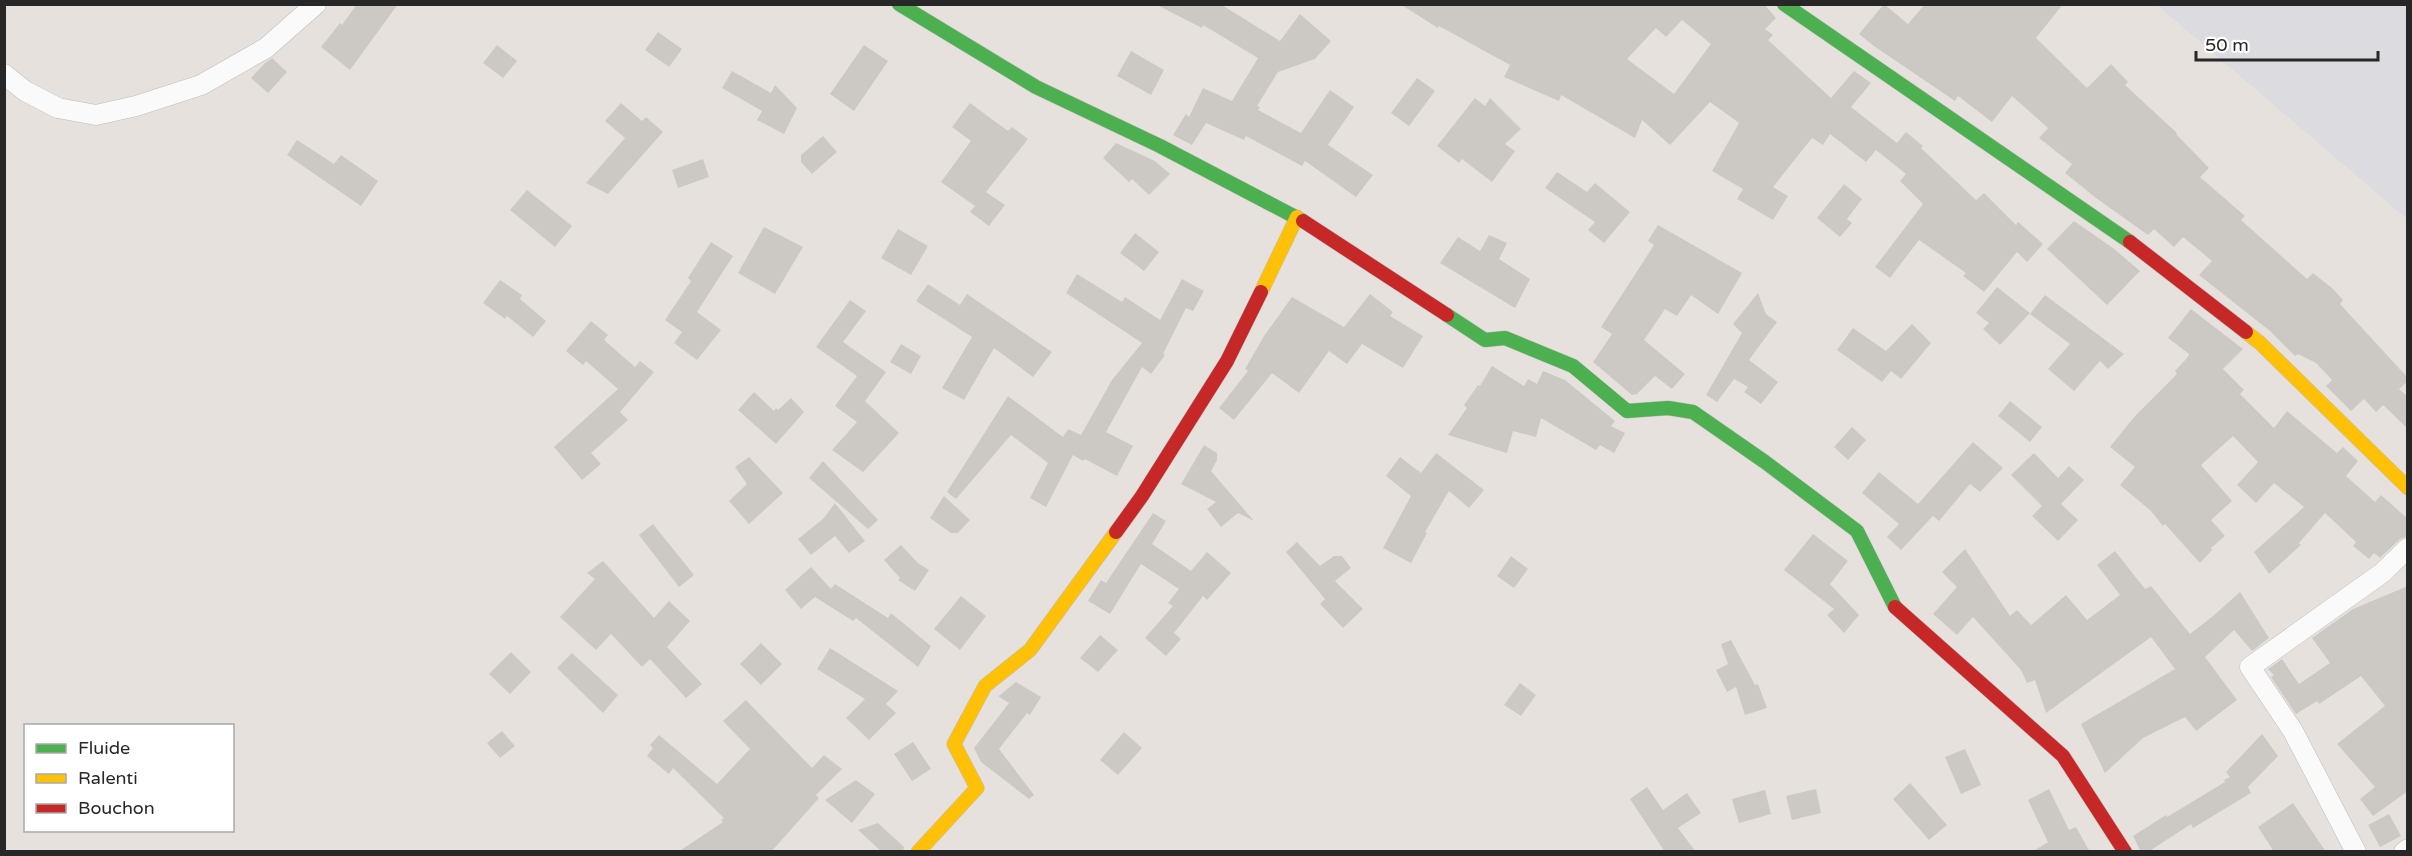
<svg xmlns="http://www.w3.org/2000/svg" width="2412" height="856" viewBox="0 0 2412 856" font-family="'Varela Round',sans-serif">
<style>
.airport{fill:#dcdce0}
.building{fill:#ccc9c5;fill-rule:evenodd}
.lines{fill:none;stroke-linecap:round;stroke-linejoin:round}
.street-casing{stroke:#bfbdbe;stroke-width:21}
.fast-casing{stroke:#bfbdbe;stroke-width:15}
.slow-casing{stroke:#bfbdbe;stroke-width:15}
.jam-casing{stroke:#bfbdbe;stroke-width:15}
.street{stroke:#fbfafa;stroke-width:20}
.fast{stroke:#4caf50;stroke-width:14}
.slow{stroke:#ffc107;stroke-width:14}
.jam{stroke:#c62828;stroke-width:14}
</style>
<rect width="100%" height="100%" fill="#e6e1dc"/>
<path class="airport" d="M2157,5H2407V219Z"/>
<path class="building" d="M357,4H398L350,70L321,47L340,23L342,25Z
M1155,4H1220L1280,41L1300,14L1331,41L1315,59L1278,72L1257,106L1260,107L1258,110L1301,133L1330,90L1354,107L1328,145L1373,175L1356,197L1305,161L1302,166L1246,136L1244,140L1206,123L1192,145L1173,135L1186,114L1189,117L1203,88L1232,101L1258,58L1203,25L1202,28Z
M1400,4H1764L1776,18L1765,29L1773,35L1768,40L1831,98L1854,71L1871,83L1851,107L1897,143L1906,132L1923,146L1921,148L1976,200L1984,193L2016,225L2018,222L2043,244L2027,262L2017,252L1984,292L1963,276L1966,273L1919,240L1890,278L1875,267L1923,204L1900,181L1906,174L1876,150L1866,162L1830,134L1823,145L1812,138L1773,187L1788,196L1773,220L1737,199L1743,189L1712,171L1739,123L1710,102L1670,145L1642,120L1635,138L1561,95L1559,101L1504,77L1510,65L1439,26L1438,28ZM1682,20L1711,44L1674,94L1627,59L1656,28L1666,37Z
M1884,4L1908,24L1925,4H2063L2036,38L2087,88L2111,64L2128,82L2125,85L2177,133L2176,134L2209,168L2200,177L2245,216L2241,220L2307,279L2313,273L2332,288L2343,300L2340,304L2408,378V381L2399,389L2408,397V429L2383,405L2376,412L2364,399L2351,411L2326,386L2332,380L2316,363L2298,354L2295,356L2270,331L2199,275L2212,261L2183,237L2174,247L2154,229L2148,235L2096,198L2065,173L2072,164L2039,138L2048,128L2012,96L1992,122L1958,96L1955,101L1874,46L1859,34Z
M658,32L682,49L669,67L645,50Z
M497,45L517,61L503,78L483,63Z
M864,45L888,61L854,111L830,94Z
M1131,51L1164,70L1151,95L1117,76Z
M272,58L287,72L268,93L251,78L265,63Z
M732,71L771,93L775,85L797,108L784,134L757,120L762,111L722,88Z
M1417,78L1435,91L1409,126L1391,113Z
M1475,98L1485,106L1490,98L1521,129L1505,144L1515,151L1492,182L1462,159L1459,163L1437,146Z
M621,103L642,121L646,117L663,132L608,194L586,183L625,138L605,121Z
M970,103L1008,131L1012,127L1028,139L986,192L1005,205L989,226L970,212L975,206L941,182L971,141L952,127Z
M823,136L837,152L812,174L801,162V155Z
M297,140L334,164L341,155L378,181L361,206L287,155Z
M1116,143L1155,161L1170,174L1149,195L1132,179L1129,182L1103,158Z
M703,159L709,177L678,188L672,170Z
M1557,172L1587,192L1595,183L1630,212L1604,243L1588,230L1595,222L1545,188Z
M1844,184L1862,199L1847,219L1852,223L1840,237L1817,218Z
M527,190L572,226L555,247L510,210Z
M2074,221L2113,248L2140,271L2107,305L2047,249Z
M1658,225L1742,273L1718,314L1691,295L1677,316L1665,309L1644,340L1685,374L1672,389L1655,376L1637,394L1632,395L1593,362L1612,334L1601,327L1654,245L1648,241Z
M764,227L803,247L775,294L738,273Z
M898,229L928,246L911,275L881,258Z
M1135,233L1159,252L1144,271L1120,253Z
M1489,235L1507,243L1499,259L1530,279L1515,308L1440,263L1458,237L1480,251Z
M711,242L733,256L697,312L721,330L697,360L674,343L682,332L665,320L691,281L688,278Z
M1077,274L1122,302L1125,297L1160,320L1182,279L1204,291L1193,311L1186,308L1163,354L1165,355L1151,374L1142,367L1106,432L1133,446L1117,476L1085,459L1083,461L1073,455L1046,507L1030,498L1048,463L1011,435L956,499L947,492L1008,396L1063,437L1068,429L1081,435L1112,380L1142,343L1066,293Z
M500,280L522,295L520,299L546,321L533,337L507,316L505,319L483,303Z
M928,284L960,305L967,294L1052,352L1033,377L994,348L964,400L942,388L972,337L916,301Z
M1997,287L2030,313L2000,345L1983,329L1989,323L1976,313Z
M1758,293L1766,314L1777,322L1749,360L1778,382L1761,404L1744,392L1748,387L1734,379L1717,402L1706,395L1742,333L1733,324Z
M1370,294L1393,312L1390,316L1423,336L1403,368L1362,344L1347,364L1329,351L1299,393L1272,373L1234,420L1219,408L1248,371L1245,369L1264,336L1292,297L1344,327Z
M2045,295L2124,354L2108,369L2100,361L2074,391L2048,369L2070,344L2030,314Z
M850,300L866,311L843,342L886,372L865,401L899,433L863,472L832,450L857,422L835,406L857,376L816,347Z
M2191,309L2243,349L2223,369L2244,390L2240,394L2274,428L2287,411L2337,453L2343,447L2358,461L2346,476L2375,502L2381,495L2408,519V536L2400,539L2380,558L2374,553L2369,559L2353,546L2356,542L2325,513L2299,543L2301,545L2269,574L2254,552L2304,507L2274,483L2256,503L2237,485L2258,462L2233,436L2201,465L2232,501L2211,520L2225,536L2211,548L2212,550L2200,563L2165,524L2163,526L2151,511L2120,485L2135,467L2110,447L2135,416L2177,374L2175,371L2187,358L2189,354L2168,338Z
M591,321L608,335L604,340L635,367L640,361L654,372L620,412L628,420L591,453L601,464L582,480L554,447L618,389L586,361L583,365L566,351Z
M1912,324L1931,343L1901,379L1891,371L1882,382L1837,350L1853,328L1886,351Z
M901,344L921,356L911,374L890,362Z
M1492,366L1524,386L1528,379L1537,384L1543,371L1565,380L1615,421L1611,426L1625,433L1614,453L1600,445L1596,450L1541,418L1536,437L1513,431L1507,453L1448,435L1467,408L1464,405L1478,385L1480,386Z
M754,392L774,411L776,408L778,410L791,398L804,412L776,444L738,410Z
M2010,401L2042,427L2030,442L1998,416Z
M1852,427L1866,440L1848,460L1834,447Z
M1973,442L2003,468L1980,492L1970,484L1939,521L1933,516L1901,550L1887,537L1899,524L1862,493L1879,472L1918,504Z
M1204,445L1217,453V460L1211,471L1254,521L1238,513L1221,527L1207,509L1216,502L1181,484Z
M1436,453L1484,490L1469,508L1449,491L1425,532L1427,533L1411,563L1383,548L1411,496L1386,476L1400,457L1421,473Z
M2034,453L2058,478L2069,466L2084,480L2061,504L2078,520L2058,541L2032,516L2042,506L2011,475Z
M749,457L783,493L749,524L729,501L747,484L735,467Z
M823,461L878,520L868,529L809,478Z
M944,496L970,520L958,533H951L930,518Z
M835,503L865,541L849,553L835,536L811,555L798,539L823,519Z
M1153,513L1166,521L1152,544L1191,571L1207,552L1231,573L1207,600L1203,596L1174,633L1181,639L1166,656L1145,638L1173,606L1168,603L1179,589L1141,564L1110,614L1088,601L1101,580L1106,583Z
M653,524L694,575L679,587L639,535Z
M1813,534L1848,561L1830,584L1859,615L1844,633L1827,615L1834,609L1784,570Z
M1297,542L1320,566L1334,556H1342L1351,568L1335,581L1363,609L1343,628L1320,604L1325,599L1286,552Z
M901,545L918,563L929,570L915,591L898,580L900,578L884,560Z
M1965,549L2010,616L2017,610L2031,625L2066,595L2087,620L2120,595L2097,565L2115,551L2145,589L2151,586L2190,634L2213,616L2240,592L2269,638L2252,651L2234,630L2205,657L2237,700L2196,731L2185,717L2143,738L2105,773L2081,724L2175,669L2151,637L2046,713L2035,680L2027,683L2021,670L1973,617L1957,635L1933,614L1957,587L1942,572Z
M1511,556L1528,569L1514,588L1497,576Z
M603,561L654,618L669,601L690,621L667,647L702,684L686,698L650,659L642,667L611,634L596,650L560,617L595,579L587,573Z
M811,567L831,589L835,584L888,618L891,613L931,646L918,667L856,618L853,621L815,597L801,609L785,590Z
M2408,586V791L2373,816L2360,799L2375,787L2337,744L2385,706L2361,676L2319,704L2317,701L2296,714L2271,677L2274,675L2268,669L2282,659L2299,684L2330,663L2312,638L2353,609Z
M961,596L986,616L960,650L934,629Z
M1100,635L1118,650L1098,672L1080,658Z
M1731,640L1755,685L1758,684L1767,708L1745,715L1736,687L1727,692L1716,670L1728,664L1721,644Z
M761,643L782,664L761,685L740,664Z
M830,648L898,691L886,704L896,713L869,740L846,718L865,699L817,669Z
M511,652L531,672L510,694L489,674Z
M572,653L618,695L603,713L557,668Z
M1016,682L1041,697L1030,715L1027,713L999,749L1034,795L1029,799L981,762L974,748L1009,703L998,696L1000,695Z
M1520,683L1536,695L1521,716L1504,705Z
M746,700L812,768L824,755L842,769L816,795L819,798L771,852H678L723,822L721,820L724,818L673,768L669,774L647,756L653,748L650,745L659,735L717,784L750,749L723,721Z
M502,731L515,746L500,758L487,743Z
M1124,732L1142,748L1118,775L1100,760Z
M2262,734L2278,756L2248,787L2251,793L2193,828L2191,824L2148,852H2141L2133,836L2166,815L2167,817L2225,782L2224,780L2230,777L2226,772Z
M913,742L931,769L912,781L894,754Z
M1965,749L1981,785L1961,794L1945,757Z
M856,780L875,794L852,823L825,800Z
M1910,783L1947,825L1929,840L1893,799Z
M1647,787L1663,810L1687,793L1701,813L1678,828L1696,852H1665L1630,799Z
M1816,789L1821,813L1792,820L1786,796Z
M2049,789L2069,830L2076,827L2090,852H2032L2048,842L2028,800Z
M1765,790L1771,814L1739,823L1732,799Z
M2293,803L2326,852H2274L2258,827Z
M2389,814L2401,836L2380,847L2368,825Z
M878,823L904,847L903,852H882L858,830Z"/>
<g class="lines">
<defs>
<path id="street" d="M4,74L25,91L58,108L96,115L136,106L201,85L266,48L316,4
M2356,852L2293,731L2250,667L2382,573L2408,548
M2404,852L2408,849"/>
<path id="fast" d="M899,4L1036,87L1160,146L1303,221
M1784,4L2130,242
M1447,315L1485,340L1505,338L1573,366L1627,411L1668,408L1693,412L1765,462L1857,531L1895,607"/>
<path id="slow" d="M1261,292L1297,217
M2246,332L2260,343L2408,488
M918,852L977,788L954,744L985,686L1030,650L1116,532"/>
<path id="jam" d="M1303,221L1447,315
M2130,242L2246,332
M1116,532L1142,496L1227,361L1261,292
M1895,607L2063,756L2125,852"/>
</defs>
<use href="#street" class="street-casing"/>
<use href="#fast" class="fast-casing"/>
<use href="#slow" class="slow-casing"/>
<use href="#jam" class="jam-casing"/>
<use href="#street" class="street"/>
<use href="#fast" class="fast"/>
<use href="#slow" class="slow"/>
<use href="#jam" class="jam"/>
</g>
<rect width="2412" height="856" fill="none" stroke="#272727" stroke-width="12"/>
<rect x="24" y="724" width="210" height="108" fill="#ffffff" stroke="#a9a9a9" stroke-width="1.5"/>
<rect x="36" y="744" width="30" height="9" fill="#4caf50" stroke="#a9a9a9" stroke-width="1.5"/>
<text x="78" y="754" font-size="18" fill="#272727">Fluide</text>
<rect x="36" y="774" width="30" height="9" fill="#ffc107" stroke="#a9a9a9" stroke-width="1.5"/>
<text x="78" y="784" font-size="18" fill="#272727">Ralenti</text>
<rect x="36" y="804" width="30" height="9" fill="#c62828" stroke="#a9a9a9" stroke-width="1.5"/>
<text x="78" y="814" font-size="18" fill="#272727">Bouchon</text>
<path d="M2196 51v9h182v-9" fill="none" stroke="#272727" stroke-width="3"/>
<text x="2205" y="51" font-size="18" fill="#272727" stroke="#ffffff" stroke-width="4.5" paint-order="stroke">50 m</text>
</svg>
